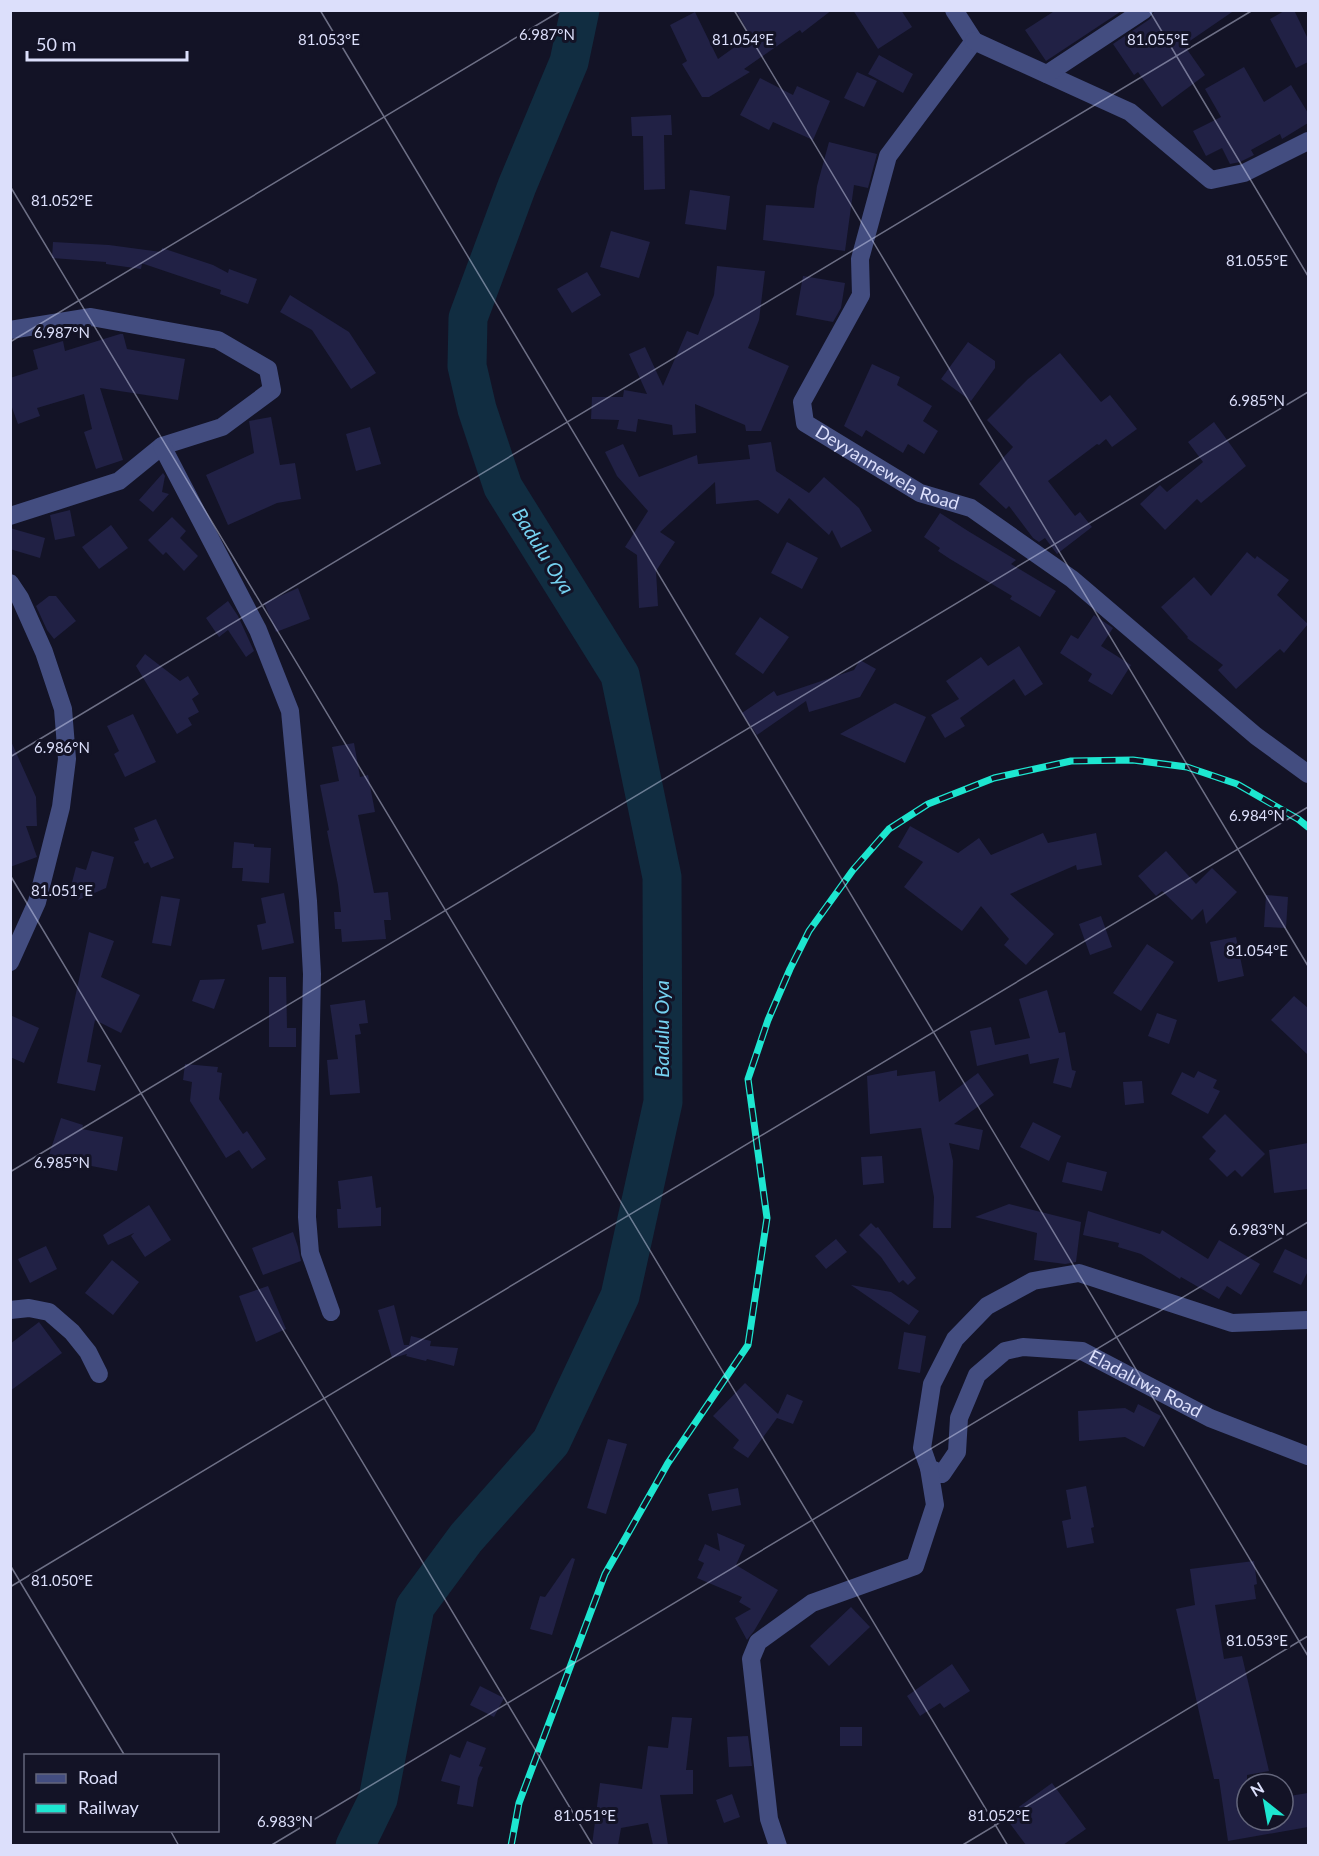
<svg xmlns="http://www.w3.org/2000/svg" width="1319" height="1856" viewBox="0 0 1319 1856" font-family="Lato,sans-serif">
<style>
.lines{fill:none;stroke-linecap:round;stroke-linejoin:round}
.river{stroke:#112d41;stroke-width:39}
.building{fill:#212145}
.minor{stroke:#434d80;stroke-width:18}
.rail-casing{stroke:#1de6d0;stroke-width:7}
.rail{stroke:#131326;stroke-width:4.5;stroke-dasharray:14;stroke-linecap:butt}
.ticks{fill:none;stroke:#dcdffb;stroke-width:1.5;stroke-opacity:0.45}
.labels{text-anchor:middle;stroke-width:6;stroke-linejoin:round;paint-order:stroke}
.street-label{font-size:18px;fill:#dcdffb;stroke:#131326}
.water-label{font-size:20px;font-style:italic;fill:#75d1f0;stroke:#131326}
.ticks-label{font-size:15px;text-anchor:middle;fill:#dcdffb;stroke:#131326;stroke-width:6;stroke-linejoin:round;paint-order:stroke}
</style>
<rect width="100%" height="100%" fill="#131326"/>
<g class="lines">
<path class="river" d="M355,1846L378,1799L415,1607L466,1538L551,1442L620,1296L663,1102L662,877L620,675L503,487L477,409L467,366L468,318L517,186L569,62L580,10"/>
</g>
<path class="building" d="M736,10H832L802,33L800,30L744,69L750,72L709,97H702L682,64L687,61L670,25L695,12L718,59L750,36Z
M853,10H901L912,27L878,49Z
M1056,10H1123L1046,61L1025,30Z
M1155,10H1235L1184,45L1205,75L1162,107L1138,72L1134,75L1113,44L1150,19Z
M1286,10H1294L1308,39V62L1296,68L1270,19Z
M879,55L913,74L903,93L868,74Z
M1244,67L1264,102L1291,85L1308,113V123L1282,139L1280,134L1251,150L1254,155L1240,162L1230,164L1222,148L1206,156L1193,131L1221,117L1205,89Z
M857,72L877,81L864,107L844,98Z
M760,78L793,95L797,86L830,101L813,140L773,122L769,130L740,115Z
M671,115L672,135H664L665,189L644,190L643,136H632L631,117Z
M829,142L877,154L868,188L854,185L845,251L763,240L766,205L814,208L817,186Z
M690,190L730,196L726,230L685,224Z
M611,231L650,242L639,278L600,267Z
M53,242L109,245L161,252L162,248L213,265L228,273L229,269L257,279L248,304L220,294L221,290L144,264H142L141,269L106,264V262L52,258Z
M717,266L765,271L759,320L748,348L789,366L761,431H746L745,425L695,404L696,433L673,435L672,425L638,419L636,432L617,429L619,420L591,419L592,397H623L624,390L647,394L629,354L645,347L663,386L687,331L698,335L714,295Z
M587,272L601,295L572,313L557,289Z
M803,276L845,283L841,308L833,322L796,315Z
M290,295L349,332L376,373L351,389L312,330L280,312Z
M120,334H123L127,349L185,359L178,400L100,388L123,460L96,469L84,432L92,429L84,394L37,408L40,416L18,424L10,402V378L38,369L33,350L63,341L65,351Z
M968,342L995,361V368L971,401L941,379Z
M1060,353L1101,402L1110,395L1137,429L1112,447L1106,439L1099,445L1097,444L1048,481L1075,516L1080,512L1092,527L1057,554L1045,538L1039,542L1033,538L1009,506L1006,509L979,484L1013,447L987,420L1028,379Z
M872,364L900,377L897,385L932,406L923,421L938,431L924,454L908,444L903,453L866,430L862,437L844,426Z
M271,417L280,465L295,463L301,499L277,503L228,525L206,475L254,453L249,421Z
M1214,422L1246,466L1201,503L1197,499L1165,530L1140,504L1160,485L1167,492L1203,462L1188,442Z
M370,427L381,464L356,471L346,434Z
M771,442L776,471L809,493L824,477L859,508L872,531L841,548L832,530L829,535L789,498L778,514L758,500L716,504L715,482L660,532L675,542L656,571L658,606L639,608L637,555L625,547L648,511L617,476L605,452L623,444L639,477L697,455L698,464L750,459L748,445Z
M163,473L165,476L162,492L169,494L153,512L139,500Z
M70,510L75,536L55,540L50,515Z
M940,513L968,531L1016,560L1011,564L1056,591L1040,617L1010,599L1012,596L950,559L938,551L940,548L924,537Z
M172,517L186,531L180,538L198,556L184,571L166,552L163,555L148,540Z
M111,525L128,548L99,569L82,547Z
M10,528L45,538L40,558L10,549Z
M787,542L818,558L802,589L771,573Z
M1247,552L1255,559L1257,556L1289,580L1277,595L1308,624L1284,653L1280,649L1236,689L1218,670L1223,665L1187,638L1188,637L1161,607L1194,577L1211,596Z
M298,588L310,619L276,632L264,603Z
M49,596H56L76,621L54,639L47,630L36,606Z
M228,601L238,616L254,651L246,657L228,630L219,637L206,618Z
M1094,615L1113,628L1101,646L1131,665L1112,695L1088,681L1092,674L1060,653L1071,635L1078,639Z
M760,617L789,637L763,674L735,654Z
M1019,646L1043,684L1025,696L1014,679L960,718L965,726L945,738L931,715L959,699L946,681L981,657L988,666Z
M145,654L180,681L188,676L199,694L192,699L199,712L188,718L192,725L177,734L136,666Z
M860,660L876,669L860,697L809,712L806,701L757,735L742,713L774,691L777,696L854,670Z
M895,703L926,717L905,763L840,734Z
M133,714L156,762L125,777L114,754L119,751L107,726Z
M10,739L36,797L37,826H26L37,857L10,867Z
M354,743L360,777L368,775L375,812L358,815L374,893L388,892L391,920H384L386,939L342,942L341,929H335L334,912H341L338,885L327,831L329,830L320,785L339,781L332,747Z
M156,819L174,858L151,868L148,862L144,864L134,842L139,840L134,828Z
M910,826L958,853L979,838L991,855L1043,833L1048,843L1096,833L1102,865L1077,870L1076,865L1010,894L1054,934L1026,965L1004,945L1009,939L981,906L962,931L904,887L923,862L898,847Z
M234,842L254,844V847L271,848L269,883L242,881L243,868H232Z
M92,851L114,857L106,888L78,900L82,889L71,886L76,867L86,870Z
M1166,851L1196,884L1212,868L1237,892L1206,924L1203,909L1192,920L1162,891L1156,896L1138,876Z
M284,893L294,943L262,950L257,925L266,923L261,898Z
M1266,895L1288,897L1286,928L1264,927Z
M161,896L180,899L171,946L152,943Z
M1101,916L1112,947L1090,955L1079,924Z
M89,932L114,941L101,977L140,995L121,1033L95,1020L87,1062L101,1065L95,1091L57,1083Z
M1236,937L1244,976L1218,982L1210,942Z
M1147,944L1174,962L1141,1011L1113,993Z
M269,977H286L287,1028H296V1047H269Z
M225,979L214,1009L192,1001L200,980Z
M1047,990L1059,1033L1065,1032L1072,1070L1076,1071L1071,1088L1053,1083L1059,1058L1030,1064L1028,1054L977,1066L970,1031L991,1027L995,1045L1030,1038L1019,999Z
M1294,996L1308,1008V1055L1271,1020Z
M365,1000L368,1023L359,1024L361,1034L355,1035L360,1093L330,1095L327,1060L338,1059L330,1005Z
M1157,1013L1177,1020L1169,1044L1148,1036Z
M10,1015L39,1028L24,1063L10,1057Z
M185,1064L218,1067L217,1072L222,1073L219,1099L243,1134L247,1131L266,1159L252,1169L239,1150L226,1158L190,1101L192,1082L183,1080Z
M897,1070V1076L935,1071L939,1102L978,1073L994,1095L954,1124L983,1130L979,1150L949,1143L953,1161L951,1228H933L934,1197L921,1128L870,1134L867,1076Z
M1198,1071L1217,1080L1213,1088L1220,1091L1208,1114L1171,1094L1182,1072L1194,1078Z
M1142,1081L1144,1103L1125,1105L1123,1082Z
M1225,1114L1265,1154L1242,1177L1235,1170L1227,1177L1209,1159L1216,1151L1202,1137Z
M61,1118L83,1125L82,1129L123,1137L117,1171L71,1162L69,1168L47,1161Z
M1033,1122L1061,1136L1049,1161L1020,1147Z
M1308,1143V1189L1274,1193L1269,1150Z
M882,1156L884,1183L863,1185L861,1157Z
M1067,1162L1107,1172L1102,1191L1062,1182Z
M372,1176L376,1208L381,1207V1226L338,1228L337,1209H341L338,1181Z
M1009,1204L1081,1222L1076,1262L1065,1264L1034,1260L1037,1233L975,1217Z
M149,1205L171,1240L145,1257L131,1236L134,1233L108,1245L103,1235Z
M1088,1211L1160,1234L1162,1230L1208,1259L1219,1240L1260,1264L1241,1295L1227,1286L1219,1299L1181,1277L1180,1279L1141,1254L1118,1247L1119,1243L1083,1235Z
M871,1223L876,1228L878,1227L916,1278L908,1285L903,1280L899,1283L881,1257L859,1235Z
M293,1232L298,1247L301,1261L263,1275L252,1248Z
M836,1239L847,1252L826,1269L815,1256Z
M46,1246L57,1269L30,1283L18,1259Z
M1285,1249L1308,1260V1271L1301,1285L1273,1272Z
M112,1260L139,1282L113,1315L85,1293Z
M851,1285L891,1292L919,1311L909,1325Z
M268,1286L286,1329L256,1342L239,1296Z
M394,1305L404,1345H409L411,1336L431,1341L430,1346L458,1348L454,1366L427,1359L426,1361L406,1356L407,1354L392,1358L378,1310Z
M39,1322L62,1353L10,1391V1344Z
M904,1332L926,1336L920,1373L898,1369Z
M745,1383L778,1414L787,1394L803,1401L793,1424L777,1418L748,1458L733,1448L739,1440L713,1416Z
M1138,1404L1161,1416L1144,1447L1125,1437L1079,1441L1078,1411L1125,1408L1134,1413Z
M608,1439L627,1444L606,1514L587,1508Z
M1086,1486L1094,1527L1091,1528L1094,1543L1067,1548L1062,1521L1071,1519L1066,1490Z
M738,1488L741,1505L712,1511L708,1494Z
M717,1533L745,1545L736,1565L778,1590L754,1631L747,1640L735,1618L751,1609L739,1602L742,1597L697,1578L704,1563L698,1560L705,1544L720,1551Z
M572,1558L575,1559L552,1635L530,1629L540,1596L545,1597Z
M1254,1561L1257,1584L1254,1585L1256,1599L1215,1605L1224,1659L1242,1656L1269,1771L1247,1775V1820H1283V1797L1308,1793V1827L1228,1841L1219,1779H1214L1176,1609L1195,1605L1190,1569Z
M851,1607L870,1627L829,1666L810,1646Z
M952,1664L970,1691L944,1708L940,1703L920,1716L907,1696Z
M480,1686L504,1698L494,1717L470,1705Z
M672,1717L692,1718L686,1770H693V1794L660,1795L668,1845H653L648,1823L621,1828L618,1845H592L600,1783L642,1789L648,1746L668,1748Z
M840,1727H862V1746H840Z
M748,1736L752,1766L729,1767L727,1737Z
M467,1741L486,1748L479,1766L483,1767L478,1778L473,1807L457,1804L460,1786L441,1781L450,1754L460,1758Z
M1052,1783L1086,1829L1063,1845H1026L1005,1817Z
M732,1794L740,1817L724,1823L716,1800Z"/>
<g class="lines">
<g class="minor">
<path id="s1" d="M954,10L974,41L888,156L860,259L861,295L802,402L805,423L920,493L971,508L1072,579L1256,736L1308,774"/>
<path d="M974,41L1130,112L1211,180L1244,173L1308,141"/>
<path d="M1047,74L1144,10"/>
<path d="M10,330L91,317L218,340L268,369L272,390L222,427L162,446L119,481L10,516"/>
<path d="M162,446L258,630L290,711L308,901L312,974L307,1217L310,1253L331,1312"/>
<path d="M10,583L20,598L44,652L63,709L67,759L61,807L37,902L10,962"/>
<path d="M10,1310L29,1308L49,1312L72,1332L88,1352L99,1374"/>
<path id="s2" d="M1308,1320L1232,1323L1079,1273L1033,1281L987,1306L955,1339L932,1384L922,1448L929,1468L942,1474L957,1452L959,1418L977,1375L1005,1351L1023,1347L1082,1351L1210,1418L1308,1456"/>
<path d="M778,1846L769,1819L751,1659L758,1642L812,1603L915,1566L935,1505L929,1468"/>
</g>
<defs>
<path id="rail" d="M511,1846L519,1803L605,1574L668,1463L748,1345L767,1218L748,1079L768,1020L790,969L809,931L853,870L889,829L928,804L994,778L1071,761L1133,760L1187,767L1237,784L1298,819L1308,827"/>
</defs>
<use href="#rail" class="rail-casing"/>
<use href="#rail" class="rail"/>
</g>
<path class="ticks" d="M320,10L1308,1656M734,10L1308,966M1149,10L1308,276M10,186L1008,1846M10,342L562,10M10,757L1253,10M10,875L593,1846M10,1172L1308,392M10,1565L125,1756M10,1587L1308,807M170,1830L179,1846M270,1846L1308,1222M961,1846L1308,1636"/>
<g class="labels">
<g class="street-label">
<text dy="6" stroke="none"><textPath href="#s1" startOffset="561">Deyyannewela Road</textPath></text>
<text dy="6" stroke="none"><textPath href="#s2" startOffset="826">Eladaluwa Road</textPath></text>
</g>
<g class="water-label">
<text transform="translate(543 551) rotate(58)" y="7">Badulu Oya</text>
<text transform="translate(662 1029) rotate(-90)" y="7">Badulu Oya</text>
</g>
</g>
<g class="ticks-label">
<text x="547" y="40">6.987°N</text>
<text x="329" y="45">81.053°E</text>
<text x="743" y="45">81.054°E</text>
<text x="1158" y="45">81.055°E</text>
<text x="62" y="206">81.052°E</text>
<text x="1257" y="266">81.055°E</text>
<text x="62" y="338">6.987°N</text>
<text x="1257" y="406">6.985°N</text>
<text x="62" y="753">6.986°N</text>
<text x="1257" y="821">6.984°N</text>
<text x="62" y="896">81.051°E</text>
<text x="1257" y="956">81.054°E</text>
<text x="62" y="1168">6.985°N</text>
<text x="1257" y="1235">6.983°N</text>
<text x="62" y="1586">81.050°E</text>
<text x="1257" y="1646">81.053°E</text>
<text x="585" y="1821">81.051°E</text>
<text x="999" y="1821">81.052°E</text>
<text x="285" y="1827">6.983°N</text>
</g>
<rect width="1319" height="1856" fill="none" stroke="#dcdffb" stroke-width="24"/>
<rect x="24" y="1754" width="195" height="78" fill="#131326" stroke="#63657b" stroke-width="1.5"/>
<rect x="36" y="1774" width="30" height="9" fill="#434d80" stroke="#63657b" stroke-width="1.5"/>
<text x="78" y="1784" font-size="18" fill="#dcdffb">Road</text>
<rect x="36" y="1804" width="30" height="9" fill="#1de6d0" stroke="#63657b" stroke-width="1.5"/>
<text x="78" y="1814" font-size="18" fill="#dcdffb">Railway</text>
<g transform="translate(1265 1802) rotate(329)"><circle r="28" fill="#131326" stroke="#63657b" stroke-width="1.5"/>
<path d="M0-4.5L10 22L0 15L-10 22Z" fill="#1de6d0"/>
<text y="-9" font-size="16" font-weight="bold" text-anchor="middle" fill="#dcdffb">N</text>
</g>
<path d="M27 51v9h160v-9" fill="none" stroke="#dcdffb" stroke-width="3"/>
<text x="36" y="51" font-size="18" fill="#dcdffb" stroke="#131326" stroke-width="4.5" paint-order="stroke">50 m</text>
</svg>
